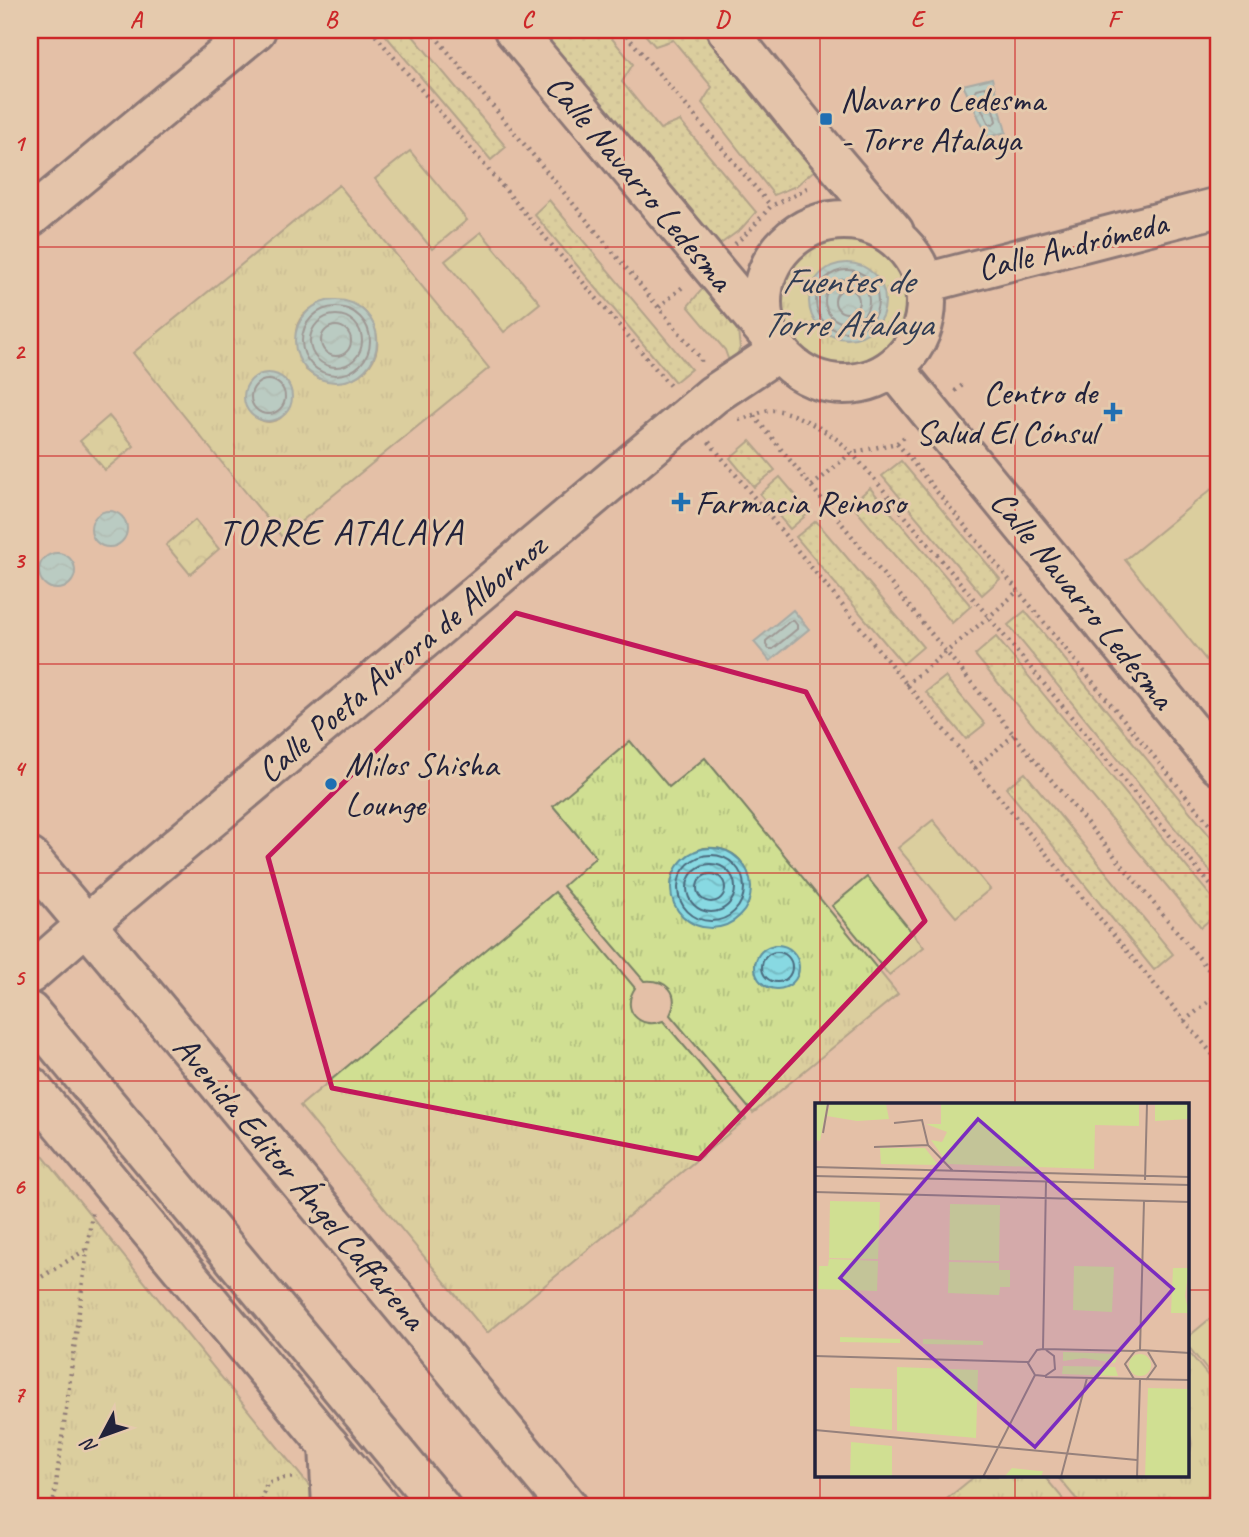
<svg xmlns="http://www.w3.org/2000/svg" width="1249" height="1537" viewBox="0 0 1249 1537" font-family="Caveat,sans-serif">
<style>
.grass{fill:url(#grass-tufts);stroke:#798066;stroke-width:2;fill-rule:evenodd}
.park{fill:url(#park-crowns);stroke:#798066;stroke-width:2}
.garden{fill:url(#garden-dots);stroke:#798066;stroke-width:2}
.pitch{fill:#d0df92;stroke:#798066;stroke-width:2}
.water{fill:url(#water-waves);stroke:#5f909f;stroke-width:2}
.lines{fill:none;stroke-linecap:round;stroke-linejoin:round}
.shore{stroke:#4b6b7e;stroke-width:2}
.minor-casing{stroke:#22223b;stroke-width:44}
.major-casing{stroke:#22223b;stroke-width:44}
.path{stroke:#22223b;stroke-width:4.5;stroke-dasharray:2 5;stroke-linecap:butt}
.minor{stroke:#e5caad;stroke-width:38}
.major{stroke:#e5caad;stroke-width:38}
.marked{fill:none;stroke:#c2185b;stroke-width:5;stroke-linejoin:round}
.grid{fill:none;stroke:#cd2829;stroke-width:2;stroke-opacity:0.55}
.poi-dot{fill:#1f6fb2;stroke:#e5caad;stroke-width:2.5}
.labels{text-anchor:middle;stroke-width:6;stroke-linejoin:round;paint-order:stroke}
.poi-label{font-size:35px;fill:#22223b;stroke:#e5caad;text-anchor:start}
.street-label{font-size:35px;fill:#22223b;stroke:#e5caad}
.water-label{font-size:37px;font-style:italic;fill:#313d54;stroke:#e5caad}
.neighbourhood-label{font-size:37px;letter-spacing:2px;fill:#22223b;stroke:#e5caad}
.inset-road{fill:none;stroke:#96817c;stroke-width:2}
.view{fill:#7b2cbf;fill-opacity:0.15;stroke:#7b2cbf;stroke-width:3.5}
.inset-edge{fill:none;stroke:#22223b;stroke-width:3.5}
.neatline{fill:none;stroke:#cd2829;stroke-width:2.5}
.grid-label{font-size:23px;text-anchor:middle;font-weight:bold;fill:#cd2829}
</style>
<defs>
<pattern id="grass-tufts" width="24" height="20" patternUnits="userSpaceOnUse" patternTransform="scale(1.75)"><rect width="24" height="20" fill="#d0df92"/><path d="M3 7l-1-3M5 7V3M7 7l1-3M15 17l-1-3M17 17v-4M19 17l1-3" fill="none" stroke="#b2bf7f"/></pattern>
<pattern id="park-crowns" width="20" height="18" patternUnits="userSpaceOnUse" patternTransform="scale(1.75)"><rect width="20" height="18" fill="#d0df92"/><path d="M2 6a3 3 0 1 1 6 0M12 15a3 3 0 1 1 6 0" fill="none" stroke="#b2bf7f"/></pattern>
<pattern id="garden-dots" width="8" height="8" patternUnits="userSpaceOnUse" patternTransform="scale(1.75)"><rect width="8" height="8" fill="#d0df92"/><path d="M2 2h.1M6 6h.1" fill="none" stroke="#b2bf7f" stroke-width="1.8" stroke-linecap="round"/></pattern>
<pattern id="water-waves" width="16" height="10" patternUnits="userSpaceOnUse" patternTransform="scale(1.75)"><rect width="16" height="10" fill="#88d9e2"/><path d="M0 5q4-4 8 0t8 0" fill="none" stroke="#75bac3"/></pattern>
</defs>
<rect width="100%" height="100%" fill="#e4c0a7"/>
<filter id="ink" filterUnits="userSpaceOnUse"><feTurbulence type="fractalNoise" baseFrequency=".0143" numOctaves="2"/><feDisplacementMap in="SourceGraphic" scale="14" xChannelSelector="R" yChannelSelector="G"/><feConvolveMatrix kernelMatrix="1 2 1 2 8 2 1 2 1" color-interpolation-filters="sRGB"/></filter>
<g filter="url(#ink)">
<path class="grass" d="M339,185L489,368L282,537L133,353ZM333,300C341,302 352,303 359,307C366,311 370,318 373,324C393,367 340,401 305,369C303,359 295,341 296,331C298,313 317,303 333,300ZM264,374C318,372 280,456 246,406L255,377Z
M779 304a65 65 0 1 1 130 0a65 65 0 1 1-130 0Z
M704,287L738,331L740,348L731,367L725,350L688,306Z
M630,741L669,787L705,758L898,994L753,1113L670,1015C681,992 666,979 644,981L563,886L596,857L553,806ZM704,848C739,845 757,873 748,904L692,923C660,898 666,861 704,848ZM774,945C790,946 800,958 798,974L768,987C758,981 755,974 755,963Z
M555,892L635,988C620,1010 640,1030 663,1021L746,1119L487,1333L300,1106Z
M30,1140L319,1498L318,1507H30Z
M1188,1351L1219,1390V1488L1208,1496L1200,1507H1083L1057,1476H1188C1188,1469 1187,1462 1189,1456C1192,1446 1193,1441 1188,1431Z
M975,1476H1044L1070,1507H937Z"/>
<path class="park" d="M109,416L134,446L105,470L80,441Z
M195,520L219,549L190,574L166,545Z"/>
<path class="garden" d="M381,30H408L506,147L491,160Z
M534,30H605L633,64L622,82L660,129L680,121L756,212L741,229L715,248Z
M641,30H705L818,167L796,186L774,195L702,103L712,87L673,40L655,46Z
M549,200L691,369L675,382L534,214Z
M750,441L775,470L754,487L730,458Z
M901,461L1000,579L982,595L882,476Z
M780,477L810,512L790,529L760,494Z
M870,488L971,606L952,623L851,504Z
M816,521L923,647L903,664L796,537Z
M1025,611L1219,847V882L1008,625Z
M996,637L1219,906V912L1201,927L975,655Z
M945,677L985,724L966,739L926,692Z
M1025,773L1173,954L1154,970L1006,788Z"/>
<path class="pitch" d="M410,151L467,220L432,249L375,179Z
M481,232L540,303L504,332L445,261Z
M1219,483V676L1125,560Z
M933,820L990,889L956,917L898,848Z
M867,877L924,947L889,975L832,906Z
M1218,1312L1219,1314V1385L1188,1346V1337Z"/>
<path class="water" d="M992,78L1006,132L988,137L963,85Z
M809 301a38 38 0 1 1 76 0a38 38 0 1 1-76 0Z
M295 341a41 41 0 1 1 82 0a41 41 0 1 1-82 0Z
M244 397a24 24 0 1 1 48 0a24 24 0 1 1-48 0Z
M91 529a18 18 0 1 1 36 0a18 18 0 1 1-36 0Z
M39 571a18 18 0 1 1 36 0a18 18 0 1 1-36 0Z
M793,610L809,629L770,661L754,642Z
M671 888a40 40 0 1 1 80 0a40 40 0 1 1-80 0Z
M755 967a22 22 0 1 1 44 0a22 22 0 1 1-44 0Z"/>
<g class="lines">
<path class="shore" d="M985,87L988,90L996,121L993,125L989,124L974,93L976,89Z
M816 301a31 31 0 1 1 62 0a31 31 0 1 1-62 0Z
M825 301a22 22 0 1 1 44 0a22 22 0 1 1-44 0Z
M835 301a12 12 0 1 1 24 0a12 12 0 1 1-24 0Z
M302 341a34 34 0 1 1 68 0a34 34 0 1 1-68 0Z
M310 341a26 26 0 1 1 52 0a26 26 0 1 1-52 0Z
M321 341a15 15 0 1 1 30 0a15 15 0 1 1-30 0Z
M251 397a17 17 0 1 1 34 0a17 17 0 1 1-34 0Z
M790,621H794L797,625V629L773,649H769L766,645V641Z
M678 888a33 33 0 1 1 66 0a33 33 0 1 1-66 0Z
M687 888a24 24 0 1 1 48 0a24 24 0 1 1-48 0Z
M697 888a14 14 0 1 1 28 0a14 14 0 1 1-28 0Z
M762 967a15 15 0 1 1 30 0a15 15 0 1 1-30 0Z"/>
<defs>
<path id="minor" d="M30,217L256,30
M925,283L1219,207
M30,858L127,973L568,1507
M30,974L118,897L713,395L779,351
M329,1445L332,1507"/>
<path id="major" d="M514,30L767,333
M727,30L810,133L894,232
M762 302a82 82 0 1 1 164 0a82 82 0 1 1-164 0Z
M894,368L1219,765
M30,1012L440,1507
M30,1086L380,1507"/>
</defs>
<use href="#minor" class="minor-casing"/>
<use href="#major" class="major-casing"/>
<path class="path" d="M371,30L671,387
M430,30L701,359V362
M622,30L771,206
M735,244L750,230L771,206L801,192L810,186
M659,307L685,285
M955,391L964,384
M754,416L1014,735L1219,982
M739,420C746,418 765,410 770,410C788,409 820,427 835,438C846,446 856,458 866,469L1219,895
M709,442L975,768L1219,1062
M897,443L1219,836
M812,486L851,453L897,443L907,435
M906,685L989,617L1019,590
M975,768L1014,735
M1184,1021L1219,994
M30,1284L87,1249
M53,1507L92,1213
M259,1507L267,1483L284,1478L297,1477"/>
<use href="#minor" class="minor"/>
<use href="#major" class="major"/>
</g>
</g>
<path d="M0 0H1249V1537H0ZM516,613L806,692L925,921L699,1159L332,1088L268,857Z" fill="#e4c0a7" fill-opacity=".55" fill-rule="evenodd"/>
<path class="marked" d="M516,613L806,692L925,921L699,1159L332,1088L268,857Z"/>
<path class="grid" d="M234,30V1507M429,30V1507M624,30V1507M820,30V1105M1015,30V1105M30,247H1219M30,456H1219M30,664H1219M30,873H1219M30,1081H1219M30,1290H817M1188,1290H1219M820,1476V1507M1015,1476V1507"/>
<g class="poi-dot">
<rect x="819" y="112" width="14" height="14" rx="3.5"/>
<path d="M1109.5 401.5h7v7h7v7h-7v7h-7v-7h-7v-7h7z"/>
<path d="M677.5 491.5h7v7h7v7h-7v7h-7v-7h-7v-7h7z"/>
<circle cx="331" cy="784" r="7"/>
</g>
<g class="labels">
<g class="poi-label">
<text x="840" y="111">Navarro Ledesma<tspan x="840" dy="40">- Torre Atalaya</tspan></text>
<text x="1097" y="404" text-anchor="end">Centro de<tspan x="1097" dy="40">Salud El Cónsul</tspan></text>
<text x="695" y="514">Farmacia Reinoso</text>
<text x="345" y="776">Milos Shisha<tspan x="345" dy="40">Lounge</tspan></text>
</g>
<g class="street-label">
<text transform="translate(640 182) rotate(50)" y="12">Calle Navarro Ledesma</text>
<text transform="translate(1072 245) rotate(-14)" y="12">Calle Andrómeda</text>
<text transform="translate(1083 599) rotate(51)" y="12">Calle Navarro Ledesma</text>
<text transform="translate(401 658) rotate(-40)" y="12">Calle Poeta Aurora de Albornoz</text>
<text transform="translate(300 1182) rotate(50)" y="12">Avenida Editor Ángel Caffarena</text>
</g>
<g class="water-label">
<text x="847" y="293">Fuentes de<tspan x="847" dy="43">Torre Atalaya</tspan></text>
</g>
<g class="neighbourhood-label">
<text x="341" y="544">TORRE ATALAYA</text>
</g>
</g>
<g transform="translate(815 1103)">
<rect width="374" height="374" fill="#e4c0a7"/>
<path d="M126,1H324V23L280,22L279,66L133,61L116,37L127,39L132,29L111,21H126ZM340,1H374V16L340,18ZM65,45H110L123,62L66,61ZM15,98L65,99L63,156L14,155ZM135,101L185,102L184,158L134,157ZM14,156L63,158L62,188L3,186L4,163H13ZM134,159L184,160V167H195V184H185L184,192L133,190ZM259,163L299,164L297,209L258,207ZM358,165H374L370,193L374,210H356ZM314 262a11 11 0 1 1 22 0a11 11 0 1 1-22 0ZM333,285L374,286V374H330ZM197,365L224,368H228L226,374H189Z" fill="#d0df92"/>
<path d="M0,1H12L5,38L0,37ZM15,1H71L74,16L42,18L12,13Z" fill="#d0df92"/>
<path d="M35,285L77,286V327L35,323ZM36,339L77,343V374H35Z" fill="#d0df92"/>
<path d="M25,234L85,236V240L25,239ZM108,236L168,238V242L108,241ZM248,249L303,251L300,260L269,255L248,258ZM248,263L300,264L303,273L247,271Z" fill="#d0df92"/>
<path d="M82,264L163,267L161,335L82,328Z" fill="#d0df92"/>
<path class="inset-road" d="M79,20L107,17L113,42M8,30L13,1M59,44L113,42L138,68M0,64L375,74M0,73L375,82M330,77L332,1M0,89L375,99M228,246L231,78M231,247L239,253L240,266L230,273L220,272L213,260L222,247L228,246L320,248L325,247L375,250M325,247L329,98M0,253L213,259M230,274L375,277M319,276L310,261L320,248M331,277L341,263L333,249M0,327L322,357M168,374L220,272M246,374L272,275M322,374L325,277"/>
<path class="view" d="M163,16L358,186L220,344L25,175Z"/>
<rect width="374" height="374" class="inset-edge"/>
</g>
<rect width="1249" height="1537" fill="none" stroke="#e5caad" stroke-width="77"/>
<g transform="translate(102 1436) rotate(229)" stroke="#e5caad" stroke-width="5" paint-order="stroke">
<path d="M0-5L12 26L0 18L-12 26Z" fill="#22223b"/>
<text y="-10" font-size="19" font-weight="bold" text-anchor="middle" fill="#22223b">N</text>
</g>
<rect x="38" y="38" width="1172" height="1460" class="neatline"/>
<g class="grid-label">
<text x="136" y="27">A</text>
<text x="331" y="27">B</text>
<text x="527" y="27">C</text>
<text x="722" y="27">D</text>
<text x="917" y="27">E</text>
<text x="1113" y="27">F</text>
<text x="19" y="151">1</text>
<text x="19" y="359">2</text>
<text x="19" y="568">3</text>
<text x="19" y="776">4</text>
<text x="19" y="985">5</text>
<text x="19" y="1194">6</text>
<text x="19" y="1402">7</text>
</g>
</svg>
